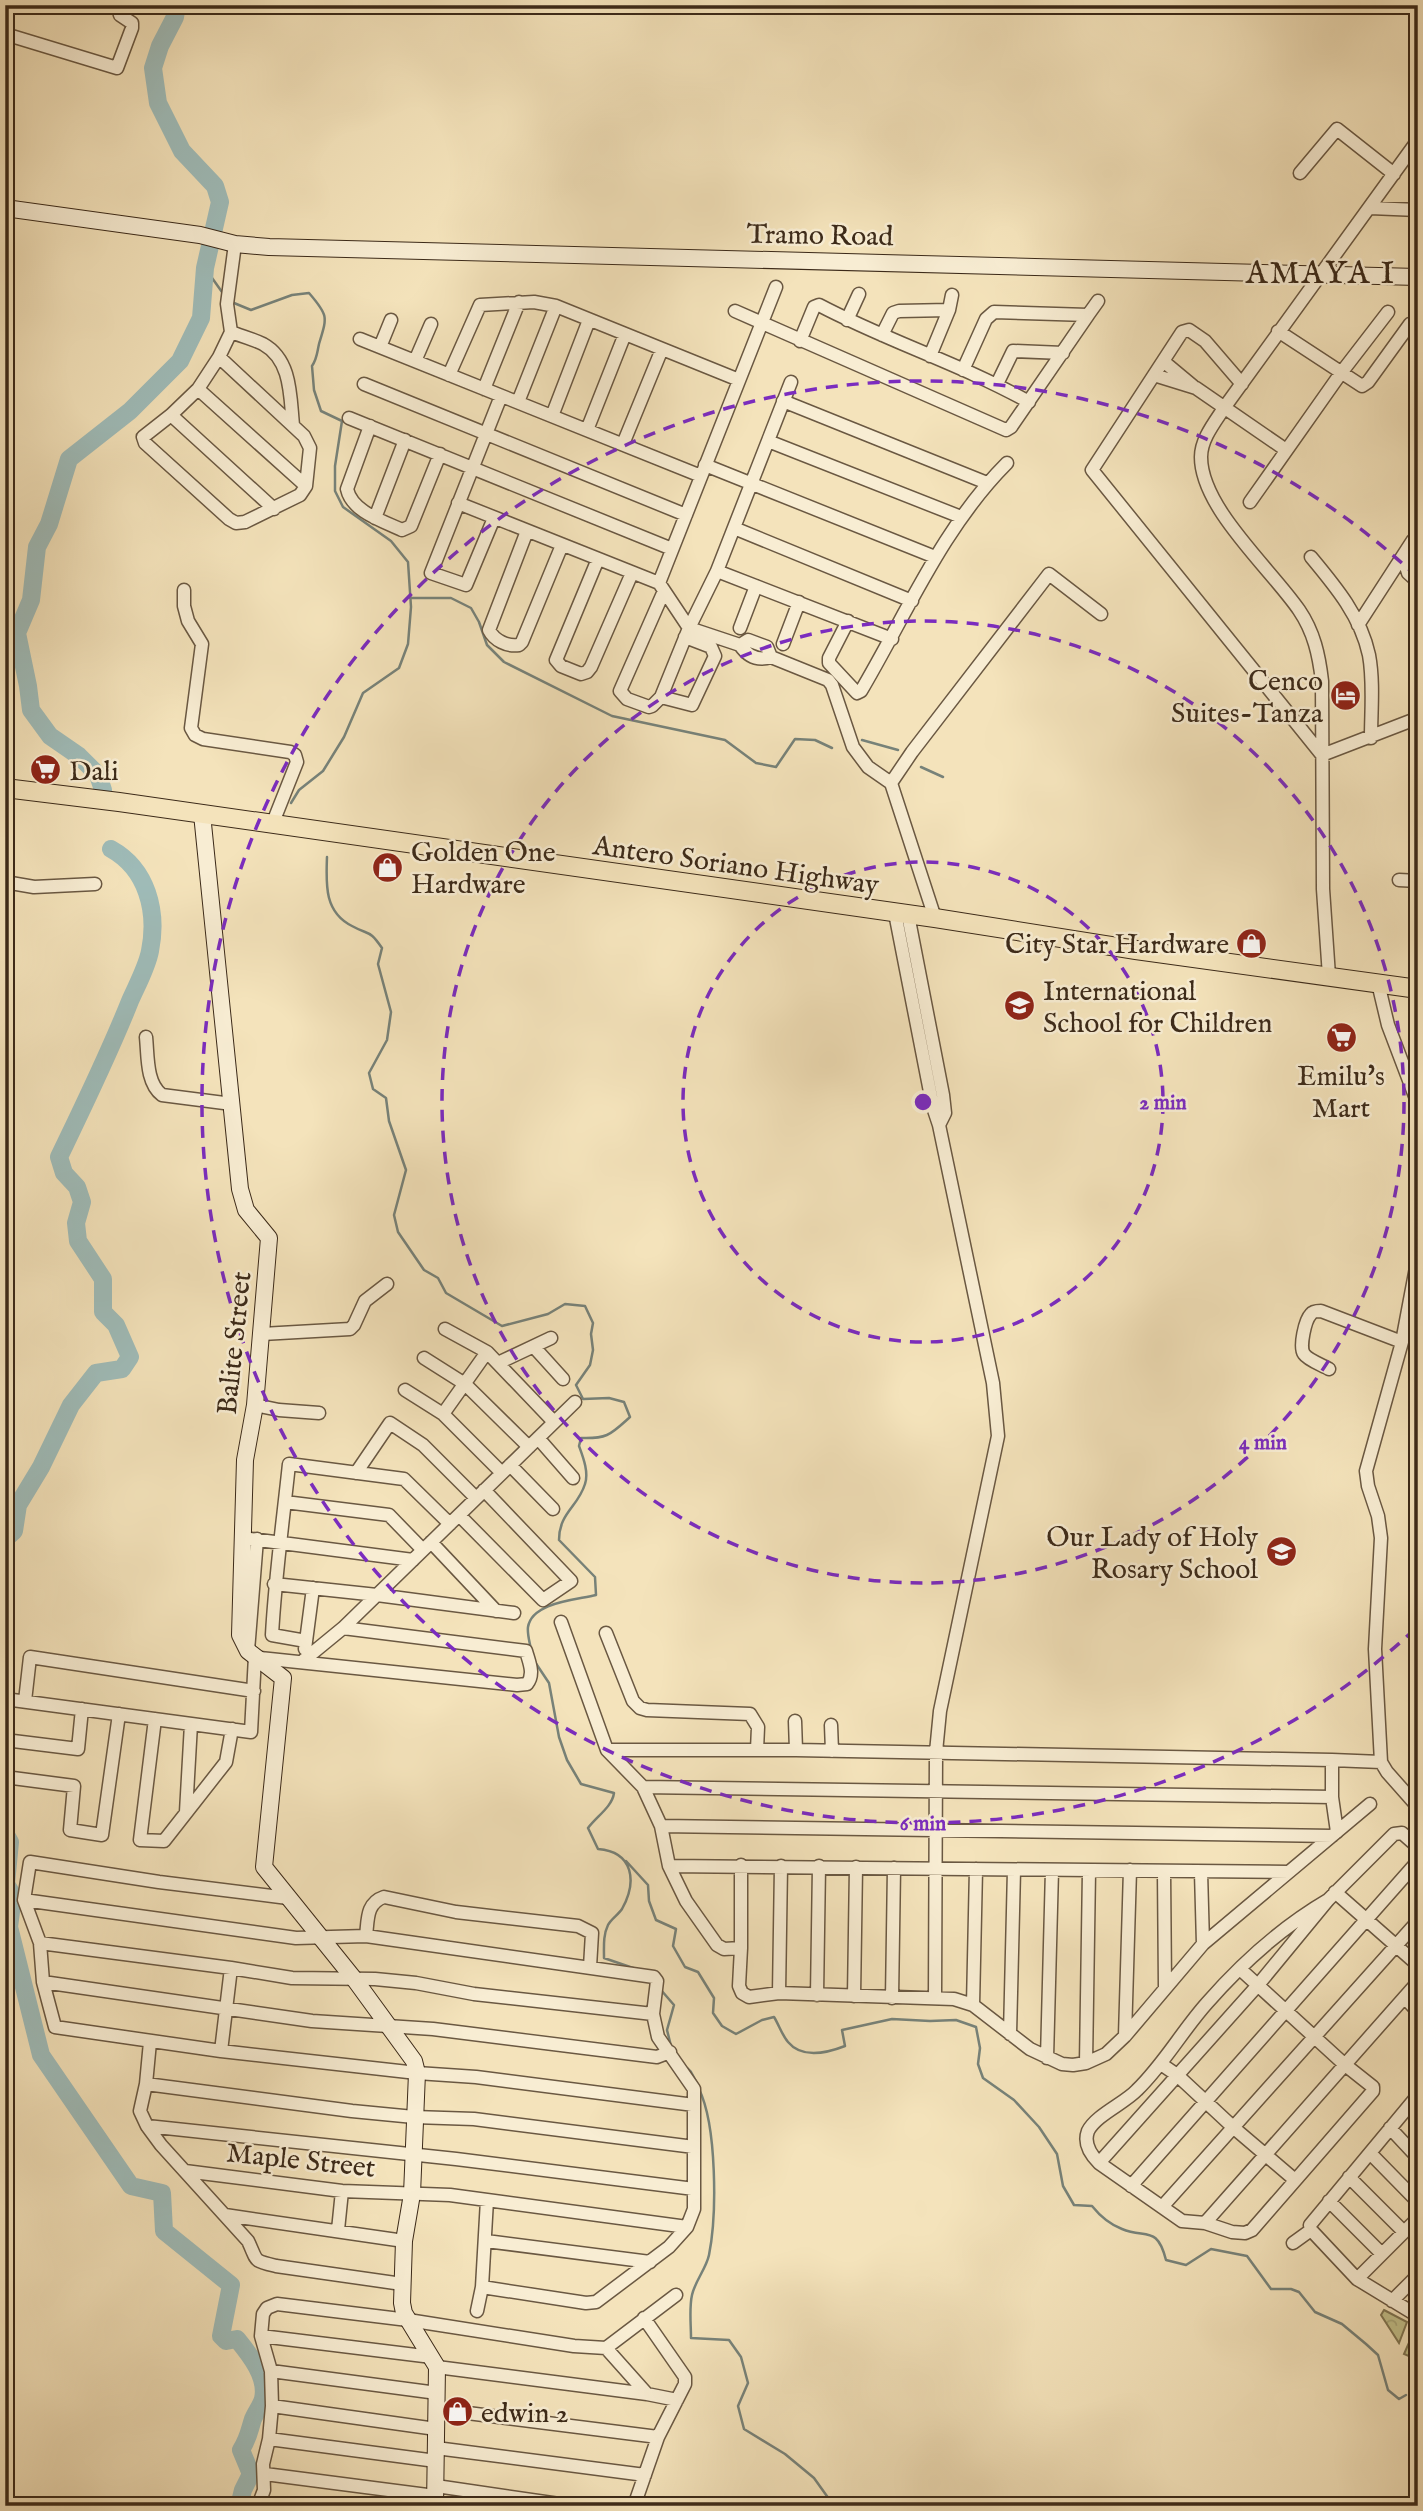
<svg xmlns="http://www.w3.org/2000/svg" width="1423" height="2511" viewBox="0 0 1423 2511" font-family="'IM FELL English',serif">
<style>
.forest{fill:url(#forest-crowns);stroke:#807652;stroke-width:2}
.pitch{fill:#c3c18b;stroke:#807652;stroke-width:2}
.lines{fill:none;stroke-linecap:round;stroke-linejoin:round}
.stream{stroke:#778279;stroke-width:2.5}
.river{stroke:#9fbcb9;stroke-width:18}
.street-casing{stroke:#6a5842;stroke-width:15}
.secondary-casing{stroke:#3c2a19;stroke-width:18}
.primary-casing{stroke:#3c2a19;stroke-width:20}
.street{stroke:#f8edd3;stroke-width:12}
.secondary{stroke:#f8edd3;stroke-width:16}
.primary{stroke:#f4e3bb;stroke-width:18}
.ring{fill:none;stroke:#7b2cbf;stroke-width:3.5;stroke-dasharray:12 9}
.labels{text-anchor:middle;stroke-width:5;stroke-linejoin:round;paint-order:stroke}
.street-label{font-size:28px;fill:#3c2a19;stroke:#f8edd3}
.poi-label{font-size:28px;fill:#3c2a19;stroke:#f8edd3;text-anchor:start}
.quarter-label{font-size:32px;letter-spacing:2px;fill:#3c2a19;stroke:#f8edd3}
.centre{fill:#7b2cbf;stroke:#f8edd3;stroke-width:3.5}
.ring-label{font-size:21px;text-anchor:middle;font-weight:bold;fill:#7b2cbf;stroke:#f8edd3;stroke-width:5;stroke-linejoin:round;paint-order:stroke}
</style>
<defs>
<pattern id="forest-crowns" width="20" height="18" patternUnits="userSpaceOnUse" patternTransform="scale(1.75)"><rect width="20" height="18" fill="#c3c18b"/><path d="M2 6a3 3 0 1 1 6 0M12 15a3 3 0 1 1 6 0" fill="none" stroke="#a8a677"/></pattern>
</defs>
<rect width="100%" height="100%" fill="#f4e3bb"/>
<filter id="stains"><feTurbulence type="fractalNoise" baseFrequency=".00286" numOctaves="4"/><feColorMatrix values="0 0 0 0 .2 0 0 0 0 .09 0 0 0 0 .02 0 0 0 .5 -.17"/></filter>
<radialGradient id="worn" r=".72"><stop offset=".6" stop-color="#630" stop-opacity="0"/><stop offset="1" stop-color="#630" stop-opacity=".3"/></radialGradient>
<path class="forest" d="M1384,2310L1407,2322L1399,2343L1381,2315Z"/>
<path class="pitch" d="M1415,2329L1418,2330V2360L1404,2354Z"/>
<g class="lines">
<path class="stream" d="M205,268L222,292
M234,303L251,310L292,295L309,293C329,316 327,317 319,344C317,353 317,359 312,366L314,390L321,411L342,421L335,466V491L343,507L391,541L408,562L411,607L408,644L399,668L363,693L344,737L323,771L299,790L291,803
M410,598H451L471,608L479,622L487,645L504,662L612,716L725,740L756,763L776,767L795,739L815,740L832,748
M862,740L898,750
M921,767L943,777
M327,857C326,884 324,912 352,926C370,936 369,929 382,948L378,964L391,1012L387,1040L369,1073L373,1089L386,1098L389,1121L406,1170L394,1215L398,1232L424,1270L438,1278L446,1293L502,1326L548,1314L565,1304L585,1306L593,1323L591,1334L593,1350L590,1365L576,1385L583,1399L609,1398L624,1402L630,1417C611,1434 608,1439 581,1438L579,1446C583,1457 589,1472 585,1484C578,1507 559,1513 559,1540L595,1577L596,1595C576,1600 532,1602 528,1627C527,1634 530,1643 531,1650
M535,1662L549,1683L559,1737L567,1760L581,1784L614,1793C612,1807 597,1816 588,1828L598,1849C634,1852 637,1882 622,1909C618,1915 611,1919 608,1925C603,1935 604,1947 604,1958L636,1969
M626,1861L648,1885L649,1901L656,1920L676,1929L673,1946L685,1967L698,1972L714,1998L713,2013L722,2026L736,2034L762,2020L774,2017C779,2025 782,2035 788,2042C802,2059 827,2053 845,2046L842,2030L892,2019L930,2021L956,2020L976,2027L980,2048L978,2064L983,2078L1014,2100L1039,2127L1057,2154L1063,2186L1074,2205L1092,2206C1100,2216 1109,2224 1122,2229C1146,2239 1157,2225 1166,2260L1186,2265L1211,2249L1247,2256L1271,2289H1291L1299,2292L1315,2312L1342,2324L1366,2344L1378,2355L1388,2390L1399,2399L1406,2395
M661,1990L674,2005L667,2030L671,2046
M687,2068L691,2072L697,2083
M699,2089C717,2126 717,2215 709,2255C706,2269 695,2281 692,2295C689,2308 691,2324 691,2338L729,2340L741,2357L748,2383L738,2406L744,2429L785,2454L814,2478L834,2506"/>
<path class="river" d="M103,790L98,775L79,756L50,736L31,710L28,686L17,633L31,600L37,547L49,524L69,459L130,411L180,361L201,318L205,268L220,202L215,186L182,151L158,103L153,68L160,46L175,17L177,5
M5,1539L14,1531L18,1505L41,1467L71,1405L96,1373L122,1369L130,1357L116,1325L103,1312V1279L78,1241L76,1223L82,1202L77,1187L64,1173L59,1157C84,1105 109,1054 130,1001C137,985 147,967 150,951C158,911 147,869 111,849
M5,1833L10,1842L6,1884L13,1896L9,1927L41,2055L131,2186L162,2193L164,2231L231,2285L221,2336L226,2341L237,2339C250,2355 268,2377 263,2399C261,2406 256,2412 253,2419C249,2431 249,2437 241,2450L251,2474L243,2490L239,2506"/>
<defs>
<path id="street" d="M5,34L117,68L132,28V23L120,15L119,11
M1300,173L1337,129L1394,174
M1370,208L1418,210
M776,287L659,583L689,628L740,645L748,640L767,647L771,657L828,680L832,685L853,747L868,767L891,783
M735,311L1006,430L1011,427L1088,315L994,312L986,319L963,370
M1088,315L1098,301
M847,320L859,294
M1278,331L1362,386L1368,382L1410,324
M231,332C241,336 253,339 263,344C292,360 290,397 293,425
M882,335L893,313L899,311L949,310
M360,339L701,476
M800,341L814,307L819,305C887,341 961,364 1029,402
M380,347L391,320
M930,356L949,310L952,295
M219,357L304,436L310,448L306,486L300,495L245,522L236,523L229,519L145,443L143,437L171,415L198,389L219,357L231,332L227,304L235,244
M415,361L431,324
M1163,361L1193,386
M449,375L480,305L534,302L556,306L739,380
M1154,375L1196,388L1286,450
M364,384L686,515
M997,384L1013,351L1063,353
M1242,384L1205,341L1189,330L1182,332L1092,470L1322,755L1418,718
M198,389L306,486
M484,389L519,302
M783,401L987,483
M518,402L556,306
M171,415L274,509
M552,416L589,320
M349,418L672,549
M370,426L347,489C352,512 383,521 402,530L411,526L440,454
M587,430L625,334
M768,441L961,517
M623,444L662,349
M705,465L935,557
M1250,502L1341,373L1388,312
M458,503L659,583
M375,518L405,440
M494,518L466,585L431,573L501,396
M734,528L912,601
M527,531L489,630C494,640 507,647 519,645L522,642L562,545
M1403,556L1408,573L1418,582
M1311,557C1336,587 1361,617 1369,655C1374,682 1371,711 1371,738
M598,559L556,660L561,666L581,674L587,672L591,667L632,573
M717,571L892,639
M184,590V606L188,621L202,644L191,728L195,735L203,739L290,752L295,755L297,762L272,825
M664,591L620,691L627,699L649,707L652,706L661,697L689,628L717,571L791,382
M848,621L829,658V663L857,693L861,691C907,613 943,527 1007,463
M1358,625L1413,540
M740,628L756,586
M783,644L799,602
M740,645C748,657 758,661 771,657
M1416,647L1418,648
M661,697L692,705L715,656L711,647L685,637
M1399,880L1418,881
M5,882L34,887L95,884
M895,913L933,1107L939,1125L993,1383L998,1436L940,1711L936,1752L935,1998
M908,915L943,1095L945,1113L939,1125
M935,918L891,783L912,752L1049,574L1101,614
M1329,976L1323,889L1322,681C1319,655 1314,632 1299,610C1271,569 1201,508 1201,457C1201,439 1215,422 1224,408L1418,140
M1378,983L1388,1025L1418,1104
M146,1037C148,1056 146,1083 162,1095L232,1104
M1418,1257L1402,1342L1366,1471L1368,1486L1378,1516L1381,1538L1375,1649L1381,1762L1387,1772L1418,1807
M445,1329L487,1352L554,1422
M262,1334L350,1329L354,1325L365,1301L387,1284
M534,1347L563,1379
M424,1358L465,1384L529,1447
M498,1363L551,1338
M1329,1369C1322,1365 1308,1360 1304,1354C1299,1347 1305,1320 1311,1314C1313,1311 1318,1311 1321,1311L1402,1342
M405,1390L443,1414L502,1473
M255,1405L279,1410L319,1413
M443,1414L487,1352
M538,1438L573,1478
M510,1465L553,1509
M356,1473L390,1423L423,1445L476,1498
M285,1502L389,1515L423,1550
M459,1515L543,1600L571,1581L484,1490
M243,1538L413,1560
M431,1542L496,1611
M274,1584L377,1595L514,1613
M561,1622L607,1750L643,1787L661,1826L669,1866L686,1901L717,1945L724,1949L741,1948
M606,1633L633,1701L640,1708L647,1710L750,1714L758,1727L757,1750
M306,1641L272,1635C275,1578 283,1521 289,1464L404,1479L450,1524
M305,1649L313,1588
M248,1651L257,1539
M260,1658L517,1685L527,1684C535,1674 529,1662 526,1651L343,1628
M304,1660L343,1628L575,1402
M5,1699L251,1732L255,1656
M25,1701L30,1657L254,1691
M155,1719L140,1840L164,1841L226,1762L232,1729
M795,1721L796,1750
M831,1725L832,1751
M5,1740L78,1749L82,1709
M607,1750H796L1332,1760V1797L1337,1832
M1332,1760L1381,1762
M5,1777L74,1786L70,1830L102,1835L119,1714
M643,1787L1332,1797
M186,1812L191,1724
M661,1826L1332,1836
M741,1865V1948L739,1986L742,1993L749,1997L779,1993L954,1999L973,2005L1030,2049L1062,2064L1073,2065L1086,2063L1106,2054L1125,2036L1203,1944L1370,1804
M669,1866L1289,1872
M1164,1872L1165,1987
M1201,1872L1203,1944
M1335,1892L1418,1965
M288,1898L159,1882L30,1862L24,1900L40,1943L43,1982L55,2027L221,2051L417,2073L476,2077L694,2105
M24,1900L296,1938L366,1936L654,1977L657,1981L653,2014L658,2037L694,2089V2209L687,2227L669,2247L596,2302L586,2303L482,2287
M366,1936C368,1920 366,1903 384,1897L456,1912L578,1926L592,1933L590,1967
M40,1943L231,1968L292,1978L375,1979L416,1983L474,1994L653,2014
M1240,1969L1344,2064L1373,2087V2091L1252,2230L1245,2233L1232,2232L1205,2223L1182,2221L1099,2163C1091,2155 1083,2144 1088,2131C1096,2115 1125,2103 1137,2090C1164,2064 1182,2031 1207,2003C1242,1963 1282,1927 1328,1900
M43,1982L312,2021L433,2029L657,2057L670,2052
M779,1993L781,1866
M817,1995L819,1866
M854,1996L856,1867
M892,1998L894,1868
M1405,1998L1418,2012
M973,2005L976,1869
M1010,2034L1014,1870
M1125,2036L1130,1870
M150,2042L146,2084L140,2111L147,2126L456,2159L694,2189
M221,2051L231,1968
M1047,2058L1052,1870
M1086,2063L1089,1871
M1161,2064L1177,2075L1234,2128L1295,2180
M146,2084L352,2111L414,2117L474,2119L694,2147
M147,2126L161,2145L248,2241C258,2262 252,2260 276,2266L402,2284
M1390,2128L1418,2158
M1370,2153L1418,2202
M1099,2163L1258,1985L1328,1900L1394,1834L1402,1833L1418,1847
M185,2171L342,2191L450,2195L687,2227
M1349,2177L1404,2232
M1131,2186L1418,1861
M1329,2201L1382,2254
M1162,2207L1418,1921
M225,2215L404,2241
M1205,2223L1418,1982
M338,2230L342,2191
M1311,2230L1357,2279L1418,2316
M486,2241L650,2262
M1293,2243L1311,2230L1310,2225L1418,2095
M1357,2279L1418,2218
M1392,2301L1418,2275
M477,2311L482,2287L487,2200
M261,2336L432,2357
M606,2348L676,2295
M437,2367L647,2394
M271,2371L437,2393
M272,2406L436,2429
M436,2409L658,2437
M269,2439L436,2461
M436,2448L645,2475
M265,2474L435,2496
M436,2486L573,2506
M258,2506L264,2490L263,2464L269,2439L272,2406L271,2371L261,2336L263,2314L267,2308L277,2304L408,2320L574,2346L606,2348L647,2394L677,2400
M634,2506L658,2437L685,2384V2377L644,2318"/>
<path id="secondary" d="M5,208L200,235L235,244L269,247L1418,277
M202,814L240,1189L246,1210L269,1238L255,1405L245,1460L240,1635L248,1651L283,1678L264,1867L355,1980L414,2061L417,2073L412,2194L404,2241L402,2303L404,2313L437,2367L435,2506"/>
<path id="primary" d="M5,788L119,802L935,918L1136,950L1418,989"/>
</defs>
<use href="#street" class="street-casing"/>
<use href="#secondary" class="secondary-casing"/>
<use href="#primary" class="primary-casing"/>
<use href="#street" class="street"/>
<use href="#secondary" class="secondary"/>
<use href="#primary" class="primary"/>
</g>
<g class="ring">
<circle cx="923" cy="1102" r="240"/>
<circle cx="923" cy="1102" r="481"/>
<path d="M1415 1629A721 721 0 1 1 1415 575"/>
</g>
<defs>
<symbol id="hotel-disc" viewBox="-11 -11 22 22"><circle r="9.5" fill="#8f2418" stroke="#f8edd3"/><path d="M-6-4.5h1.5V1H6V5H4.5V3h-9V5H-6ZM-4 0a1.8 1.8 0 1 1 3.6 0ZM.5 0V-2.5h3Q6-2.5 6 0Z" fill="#fff"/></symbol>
<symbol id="supermarket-disc" viewBox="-11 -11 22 22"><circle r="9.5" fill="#8f2418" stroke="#f8edd3"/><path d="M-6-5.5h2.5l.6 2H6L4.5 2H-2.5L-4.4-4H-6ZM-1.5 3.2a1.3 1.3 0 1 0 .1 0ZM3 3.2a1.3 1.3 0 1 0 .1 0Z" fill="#fff"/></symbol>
<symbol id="shop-disc" viewBox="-11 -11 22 22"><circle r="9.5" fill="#8f2418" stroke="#f8edd3"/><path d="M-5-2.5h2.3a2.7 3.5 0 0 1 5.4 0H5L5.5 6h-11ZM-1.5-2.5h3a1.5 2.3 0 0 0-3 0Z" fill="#fff"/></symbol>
<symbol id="school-disc" viewBox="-11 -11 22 22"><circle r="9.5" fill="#8f2418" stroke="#f8edd3"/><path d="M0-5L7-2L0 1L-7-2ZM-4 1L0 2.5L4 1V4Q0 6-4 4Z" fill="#fff"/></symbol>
</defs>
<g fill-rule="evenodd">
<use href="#hotel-disc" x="1328" y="678" width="35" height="35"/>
<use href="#supermarket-disc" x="28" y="752" width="35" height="35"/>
<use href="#shop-disc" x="370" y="850" width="35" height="35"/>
<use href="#shop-disc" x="1234" y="926" width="35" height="35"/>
<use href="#school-disc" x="1002" y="988" width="35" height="35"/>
<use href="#supermarket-disc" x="1324" y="1020" width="35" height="35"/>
<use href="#school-disc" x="1264" y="1534" width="35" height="35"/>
<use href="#shop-disc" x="440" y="2394" width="35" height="35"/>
</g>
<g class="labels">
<g class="street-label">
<text transform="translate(820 234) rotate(1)" y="10">Tramo Road</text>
<text transform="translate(736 864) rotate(8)" y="10">Antero Soriano Highway</text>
<text transform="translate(233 1343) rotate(-84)" y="10">Balite Street</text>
<text transform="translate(301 2159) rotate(6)" y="10">Maple Street</text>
</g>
<g class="poi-label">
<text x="1323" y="690" text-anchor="end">Cenco<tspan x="1323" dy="32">Suites-Tanza</tspan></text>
<text x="69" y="780">Dali</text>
<text x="411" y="861">Golden One<tspan x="411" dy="32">Hardware</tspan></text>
<text x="1229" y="953" text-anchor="end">City Star Hardware</text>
<text x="1043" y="1000">International<tspan x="1043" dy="32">School for Children</tspan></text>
<text x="1341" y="1085" text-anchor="middle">Emilu's<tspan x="1341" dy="32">Mart</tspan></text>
<text x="1258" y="1546" text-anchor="end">Our Lady of Holy<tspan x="1258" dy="32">Rosary School</tspan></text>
<text x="481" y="2422">edwin 2</text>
</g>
<g class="quarter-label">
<text x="1321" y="283">AMAYA I</text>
</g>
</g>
<circle cx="923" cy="1102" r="10" class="centre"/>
<g class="ring-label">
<text x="1163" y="1109">2 min</text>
<text x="1263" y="1449">4 min</text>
<text x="923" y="1830">6 min</text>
</g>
<rect width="1423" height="2511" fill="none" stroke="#f4e3bb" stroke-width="28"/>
<rect x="7" y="7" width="1409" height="2497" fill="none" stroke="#3c2a19" stroke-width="3.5"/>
<rect x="14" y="14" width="1395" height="2483" fill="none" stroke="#3c2a19" stroke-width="2"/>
<rect width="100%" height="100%" filter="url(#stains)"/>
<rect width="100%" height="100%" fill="url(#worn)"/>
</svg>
